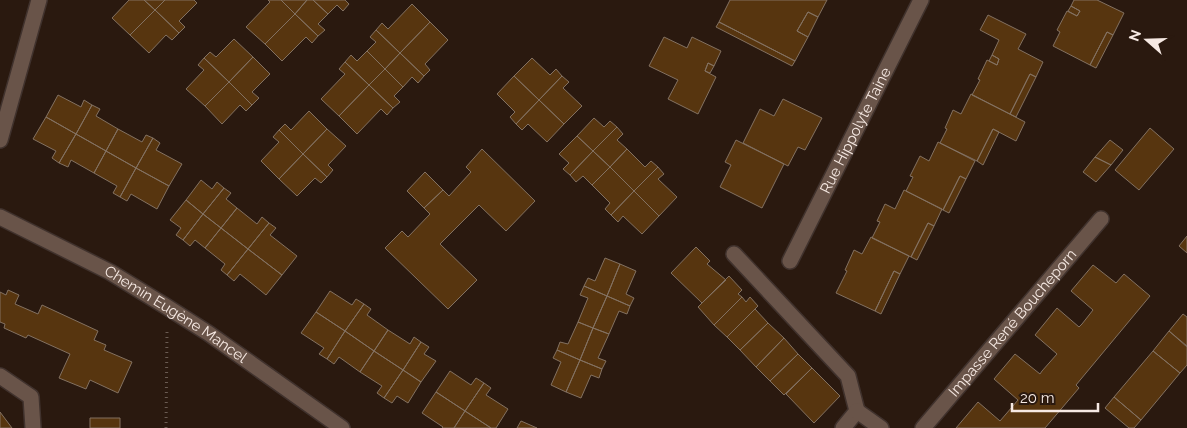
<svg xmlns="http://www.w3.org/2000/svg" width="1187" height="428" viewBox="0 0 1187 428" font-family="Raleway,sans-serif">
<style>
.building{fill:#57350f;stroke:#837161}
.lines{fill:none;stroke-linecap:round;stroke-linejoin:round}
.street-casing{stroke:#40322d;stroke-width:18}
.path{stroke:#6a5b52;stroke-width:3;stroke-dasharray:1 4;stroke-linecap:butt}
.street{stroke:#695449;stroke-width:15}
.labels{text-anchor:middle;stroke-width:4.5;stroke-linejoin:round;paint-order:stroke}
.street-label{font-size:15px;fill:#f6e9e3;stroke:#2a190f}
</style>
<rect width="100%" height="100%" fill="#2a190f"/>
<path class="building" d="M129,0H144L155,10L130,35L112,18Z
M144,0H165L155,10Z
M165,0H194L197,3L179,21L185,27L179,33L155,10Z
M268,0H281L295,14L265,44L246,27L270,2Z
M281,0H307L295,14Z
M307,0H313L328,14L318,24L325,30L318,36L295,14Z
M313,0H345L349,4L343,11L337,5L328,14Z
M730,0H827L818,17L808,12L797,31L808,37L795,61L719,22Z
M1074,0H1097L1124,13L1113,35L1107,32L1090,65L1053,46L1060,32L1057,30L1067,11L1077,16L1080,11L1071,6Z
M412,4L430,22L400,53L376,30L382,23L388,29Z
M1071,6L1080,11L1077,16L1068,11Z
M155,10L179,33L172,40L166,35L149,53L130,35Z
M808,12L818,17L808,37L797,31Z
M295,14L318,36L312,43L306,37L282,61L265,44Z
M988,15L1026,34L1018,49L1043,62L1036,77L1030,74L1010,114L972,95L980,80L978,79L987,60L997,65L999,59L992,55L999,40L980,30Z
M430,22L448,40L425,64L430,70L424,76L400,53Z
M719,22L795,61L792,66L716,27Z
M376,30L400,53L385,69L367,51L376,42L370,37Z
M1107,32L1113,35L1096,68L1090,65Z
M664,37L687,48L692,37L721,51L714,66L708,63L705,71L716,77L698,114L668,99L678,80L649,66Z
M234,39L253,57L229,82L204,58L210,52L216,57Z
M367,51L385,69L369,85L345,62L351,55L357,61Z
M400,53L424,76L418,83L412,77L403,87L385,69Z
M992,55L999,59L997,65L989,61Z
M253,57L270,74L252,92L259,98L252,105L229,82Z
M204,58L229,82L205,106L186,89L204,70L198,65Z
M532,58L550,75L556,69L562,76L539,100L514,76Z
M345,62L369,85L339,116L321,99L345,74L339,69Z
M708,63L714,66L710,73L705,71Z
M385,69L403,87L394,96L400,102L393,108L369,85Z
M1030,74L1036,77L1016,117L1010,114Z
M514,76L539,100L516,124L510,117L515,112L497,94Z
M562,76L569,82L563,88L582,106L564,124L539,100Z
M229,82L252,105L246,111L240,105L222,124L205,106Z
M369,85L393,108L387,115L381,109L357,134L339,116Z
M971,94L1025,122L1016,141L993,129L977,161L940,143L947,129L945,128L953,110L961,114Z
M58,95L81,107L84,100L92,105L76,134L46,117Z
M783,99L822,118L805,150L798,147L788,166L743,143L760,109L774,116Z
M539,100L564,124L547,142L528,124L522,130L516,124Z
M92,105L100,109L96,116L118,129L106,151L76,134Z
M309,111L327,129L303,154L279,130L285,124L291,130Z
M46,117L76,134L59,163L52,158L56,151L33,139Z
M594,118L604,127L610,121L617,127L593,151L577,136Z
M617,127L623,134L617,140L627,149L610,167L593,151Z
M1150,128L1174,149L1139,190L1115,170Z
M118,129L142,142L146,135L153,138L136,168L106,151Z
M327,129L346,146L328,165L333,170L327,177L303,154Z
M993,129L999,132L983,165L977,161Z
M279,130L303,154L279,179L261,161L279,142L273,137Z
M76,134L106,151L94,173L71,160L68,167L59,163Z
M577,136L593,151L570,175L563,169L569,163L559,154Z
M153,138L160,143L156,150L182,164L169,186L136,168Z
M736,140L784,164L762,208L720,187L731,165L725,162Z
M1110,140L1123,150L1111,165L1095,157Z
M938,142L975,161L966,179L960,176L943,210L906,191L913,177L910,176L920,156L929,161Z
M482,149L535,201L506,231L479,205L440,244L477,280L448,309L385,248L402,231L408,237L430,214L424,208L443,190L449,196L471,172L466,167Z
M627,149L645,167L651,161L658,167L634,191L610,167Z
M106,151L136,168L120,197L113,193L117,186L94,173Z
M593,151L610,167L592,185L583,176L576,182L570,175Z
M303,154L327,177L321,183L315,178L297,196L279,179Z
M1095,157L1111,165L1096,182L1083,172Z
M610,167L634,191L611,215L605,209L610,203L592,185Z
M658,167L664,174L658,179L677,197L659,216L634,191Z
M136,168L169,186L157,209L131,194L127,201L120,197Z
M425,172L443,190L424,208L407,191Z
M960,176L966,179L949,213L943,210Z
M201,180L212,189L217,182L224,188L203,214L186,200Z
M224,188L231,193L226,199L237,208L221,228L203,214Z
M904,190L942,209L934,226L928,223L911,257L872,238L880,222L877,221L885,204L895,209Z
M634,191L659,216L642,234L623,216L618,222L611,215Z
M186,200L203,214L183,240L176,235L181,228L170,220Z
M237,208L257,224L262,217L269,223L248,249L221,228Z
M203,214L221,228L205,248L195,240L190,246L183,240Z
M269,223L276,228L270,235L297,256L282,275L248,249Z
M928,223L934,226L917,260L911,257Z
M221,228L248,249L227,275L221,270L225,264L205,248Z
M1187,236V253L1179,246Z
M871,237L909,256L900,274L894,271L875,311L836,293L847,271L845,270L854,250L862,254Z
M696,247L710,261L707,264L726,280L702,303L671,273Z
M248,249L282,275L266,295L240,274L234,281L227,275Z
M605,258L620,264L607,296L584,286L588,278L595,281Z
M620,264L636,271L626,294L634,298L630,306L607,296Z
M1093,265L1116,283L1124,274L1150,296L1076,385L1079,388L1045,428H956L978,402L1000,421L1018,400L994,379L1015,354L1040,374L1042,371L1057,354L1035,335L1057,308L1079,327L1082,324L1093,310L1071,291Z
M894,271L900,274L881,314L875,311Z
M729,276L742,290L738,294L742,297L714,325L698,307Z
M584,286L607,296L593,328L578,322L588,298L580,295Z
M8,290L19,295L15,304L38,314L42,305L98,331L94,340L106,345L104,350L132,362L118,393L90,380L86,389L59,378L70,354L28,335L26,338L4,328L5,324L0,322V292L6,295Z
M330,291L352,305L356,299L364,304L345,331L316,312Z
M607,296L630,306L627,314L619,311L609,334L593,328Z
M742,297L746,302L750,297L758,306L727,337L714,325Z
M364,304L371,309L367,315L388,330L374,351L345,331Z
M755,309L768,323L740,350L727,337Z
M316,312L345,331L327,359L319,354L324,348L301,333Z
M1183,314L1187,317V346L1169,331Z
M578,322L593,328L580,360L557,350L560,342L568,344Z
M768,323L784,338L756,367L740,350Z
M593,328L609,334L598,358L606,361L602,369L580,360Z
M388,330L410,344L414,337L421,342L403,370L374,351Z
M345,331L374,351L360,372L339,357L334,364L327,359Z
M1169,331L1187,347V365L1180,373L1153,351Z
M784,338L798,354L770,381L756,367Z
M421,342L429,347L424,354L436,361L421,382L403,370Z
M557,350L580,360L566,392L551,385L561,362L553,358Z
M374,351L403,370L384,398L377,393L382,386L360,372Z
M1153,351L1180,373L1141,420L1114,397Z
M798,354L812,368L784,395L770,381Z
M580,360L602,369L599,378L591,375L581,398L566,392Z
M812,368L840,396L814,423L786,394Z
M403,370L421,382L408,403L397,396L392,403L384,398Z
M450,371L471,385L476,378L484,383L465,411L436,392Z
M484,383L491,388L486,395L508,409L496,428H491L465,411Z
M436,392L465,411L454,428H442L443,427L422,413Z
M1114,397L1141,420L1134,428H1129L1105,408Z
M465,411L491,428H454Z
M0,412L12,428H0Z
M90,418H120V428H90Z
M521,421L537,428H517Z"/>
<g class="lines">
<defs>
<g id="street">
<path d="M0,140L39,0"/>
<path id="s1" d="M0,217L110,272L167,307L208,333L342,428"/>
<path d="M734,254L848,376L857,411L843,428"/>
<path id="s2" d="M790,261L921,0"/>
<path d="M0,376L31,397L33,428"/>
<path d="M857,411L881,428"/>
<path id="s3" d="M923,428L1101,219"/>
</g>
</defs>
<use href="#street" class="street-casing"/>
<path class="path" d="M166,428L167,332"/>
<use href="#street" class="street"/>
</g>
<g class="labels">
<g class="street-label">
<text dy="5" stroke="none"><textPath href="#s2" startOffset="146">Rue Hippolyte Taine</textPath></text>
<text dy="5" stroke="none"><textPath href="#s1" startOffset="201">Chemin Eugène Mancel</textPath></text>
<text dy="5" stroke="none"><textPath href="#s3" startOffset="138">Impasse René Boucheporn</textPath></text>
</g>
</g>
<g transform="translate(1147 40) rotate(290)" stroke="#2a190f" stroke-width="4" paint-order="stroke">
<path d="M0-4L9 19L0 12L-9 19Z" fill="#f6e9e3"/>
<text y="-8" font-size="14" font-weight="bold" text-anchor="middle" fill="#f6e9e3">N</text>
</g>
<path d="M1012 403v8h86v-8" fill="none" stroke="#f6e9e3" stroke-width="2.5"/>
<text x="1020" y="403" font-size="15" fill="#f6e9e3" stroke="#2a190f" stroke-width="4" paint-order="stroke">20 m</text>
</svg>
